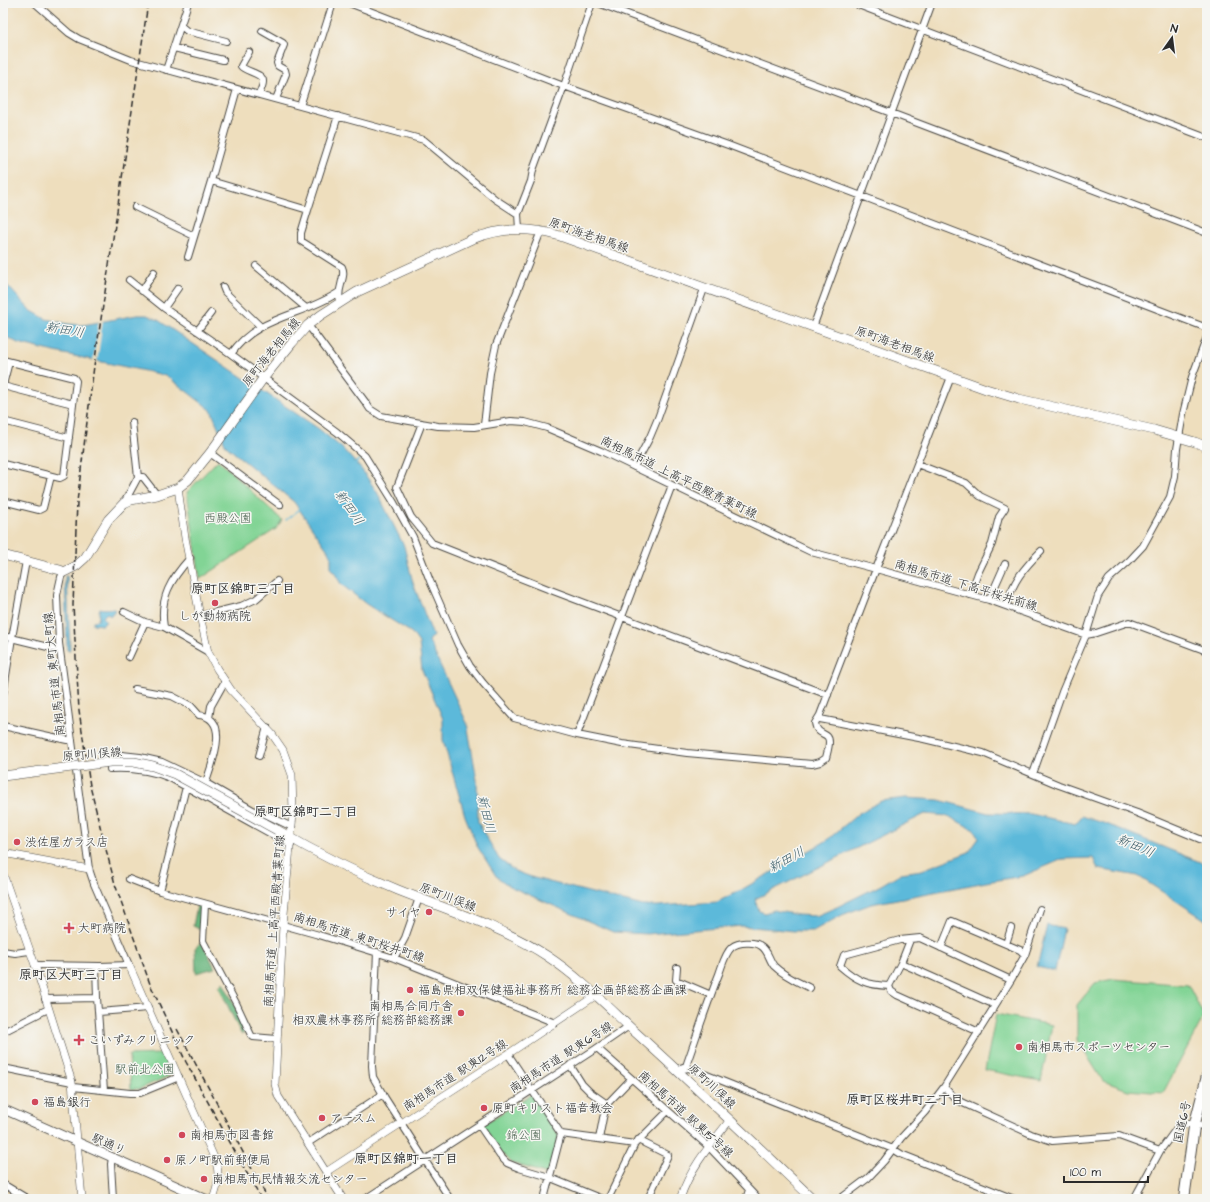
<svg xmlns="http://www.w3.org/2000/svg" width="1210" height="1202" viewBox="0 0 1210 1202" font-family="'Architects Daughter','Klee One',sans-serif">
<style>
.green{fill:#82d495;stroke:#568060}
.forest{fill:#69b67e;stroke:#4a7054}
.water{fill:#5cb9da;stroke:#447282;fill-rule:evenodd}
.pier{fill:#eedebd}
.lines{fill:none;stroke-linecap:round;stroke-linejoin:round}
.stream{stroke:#5cb9da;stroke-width:1.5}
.minor-casing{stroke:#484641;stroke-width:8}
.tertiary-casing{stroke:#484641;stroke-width:8}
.secondary-casing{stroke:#484641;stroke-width:10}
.primary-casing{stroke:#484641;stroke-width:10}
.trunk-casing{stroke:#484641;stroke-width:12}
.minor{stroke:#fff;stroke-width:6}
.tertiary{stroke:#fff;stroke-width:7}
.secondary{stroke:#fff;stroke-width:8}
.primary{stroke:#fff;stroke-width:9}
.trunk{stroke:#fff;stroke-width:10}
.rail{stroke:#2b2b2b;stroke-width:1.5;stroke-dasharray:6 3;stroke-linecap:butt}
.primary-bridge-casing{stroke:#484641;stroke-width:10;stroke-linecap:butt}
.primary-bridge{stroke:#fff;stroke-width:9}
.poi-dot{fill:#d1495b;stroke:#f6f6f2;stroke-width:1.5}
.labels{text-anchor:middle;stroke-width:3;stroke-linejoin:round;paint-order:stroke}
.street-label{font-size:12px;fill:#2b2b2b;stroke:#f6f6f2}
.park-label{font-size:12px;fill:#455e4b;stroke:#f6f6f2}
.poi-label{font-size:12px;fill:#2b2b2b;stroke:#f6f6f2;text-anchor:start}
.water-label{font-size:13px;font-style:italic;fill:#3c5d68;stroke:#f6f6f2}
.neighbourhood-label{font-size:13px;font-weight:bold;fill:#2b2b2b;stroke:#f6f6f2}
</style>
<rect width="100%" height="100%" fill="#f6f6f2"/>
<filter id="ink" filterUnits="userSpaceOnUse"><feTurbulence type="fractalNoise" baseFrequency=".025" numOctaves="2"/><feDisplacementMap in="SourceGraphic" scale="8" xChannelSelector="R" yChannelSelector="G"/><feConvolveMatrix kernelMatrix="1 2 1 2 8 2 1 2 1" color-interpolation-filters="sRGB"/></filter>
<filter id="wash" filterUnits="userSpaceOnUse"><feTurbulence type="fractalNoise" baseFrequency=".012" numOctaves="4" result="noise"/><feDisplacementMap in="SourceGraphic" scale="16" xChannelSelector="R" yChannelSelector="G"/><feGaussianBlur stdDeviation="0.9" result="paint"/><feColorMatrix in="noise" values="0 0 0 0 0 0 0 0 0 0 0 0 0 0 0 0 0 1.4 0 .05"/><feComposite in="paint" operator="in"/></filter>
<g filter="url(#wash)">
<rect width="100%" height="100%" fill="#eedebd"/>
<path class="green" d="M218,460L282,520L276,529L200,579L187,492Z
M1113,979L1188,985L1204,1016L1163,1093L1128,1090L1103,1081L1077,1040V1005L1095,983Z
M996,1014L1052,1025L1041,1081L985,1070Z
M161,1048L170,1073L169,1076L139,1089H131L129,1055L159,1054Z
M532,1094L559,1136L548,1174L512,1163L499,1150L484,1127V1124Z"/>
<path class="forest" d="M197,905L203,907L202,930L193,926Z
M202,942L215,968L196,973L195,948Z
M223,982L248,1032L241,1034L219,987Z"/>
<path class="water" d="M3,281L30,310L46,319L68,324L83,325L137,315H147L158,320L319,429L342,448L362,470L377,492L404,546L413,583L433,636L429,641L467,723L477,780L478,822L499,859L515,871L534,878L643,906H658L717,902L741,890L826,841L859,813L881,801L906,798L939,800L988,813L1031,814L1075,824L1082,816L1109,825L1200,862L1207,868V921L1138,876L1098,869L1093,858L1063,859L1023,876L986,882L871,904L842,915L813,931H794L742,926L647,934L613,932L509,886L496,876L477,846L465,816L443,740V719L422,670L419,643L412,633L366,604L341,584L331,567V555L294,502L226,446L211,410L168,377L159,374L55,352L18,343L3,335ZM925,814L948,816L974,830L979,838L969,852L922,870L901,873L881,885L837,907L816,916L798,915L773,910L765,913L759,911L755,899Z
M65,576H67L70,649L69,651L67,650Z
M100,608C105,610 111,607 115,610L110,616L107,613L103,617L106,621L103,625L93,624V621L98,620C100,616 98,612 100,608Z
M1047,925L1064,929L1055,971L1037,967Z"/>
<path class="pier" d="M103,319L97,363L93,362L99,320Z"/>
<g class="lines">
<path class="stream" d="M354,465L363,457
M286,520L300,509"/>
</g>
</g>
<g filter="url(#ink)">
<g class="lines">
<defs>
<path id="minor" d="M35,3L69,33L79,39L131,60L424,140L495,199L518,214L519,229
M349,3L561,85L728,145L1207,328
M598,3L891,113L1207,233
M853,3L1207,138
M181,26L187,31L226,41
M262,31L283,43L284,45L277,63L278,66L285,70L286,74L276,99
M174,48L223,60
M249,52L241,66C245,72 264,73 263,82C263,86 260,91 259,95
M166,70L188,3
M237,89L211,181L308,210L338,116
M300,106L333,3
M135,207L194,236
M308,210L301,233V241L342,267C347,277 336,289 340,301
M518,214L531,181L533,170L564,86L592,3
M188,257L211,181
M256,266L306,308
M129,280L164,308L231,354
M223,287L225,292L260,326
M142,291L154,272
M339,292C302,317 258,315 231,354L337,432L365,456L393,501L413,537L430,581L458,645L470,666L483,683L514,718L577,735L622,744L687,753L812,764L820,762L826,758C827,753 829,748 829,742C829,731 817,737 815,723L820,715
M164,308L178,288
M308,325L366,403L370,409L381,416L438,426L474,427L511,421L525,422L547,428L601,451L811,552L876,569L951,377
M813,327L932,3
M197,331L211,313
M3,360L74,378L76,381L64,476L60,478L3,464
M3,385L9,362
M3,386L73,404
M3,421L69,438
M132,422L138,477H143L157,495
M422,423L397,487L411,517L432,543L548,589L828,695
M484,425L490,373L496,345L541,231
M210,453L280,505
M917,464L966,483L980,496L1005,508L999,517L992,544L978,573L970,595
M634,467L650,437L658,418L704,289
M3,501L39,510L43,508L51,476
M124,503L138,477
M989,600L1005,564
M1006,606C1013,581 1023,569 1041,551
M124,612L145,622L164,627L208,652
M200,616L241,606L256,599L277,581
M164,627C159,598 171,579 190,558
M3,636L60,650
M1207,651L1129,622L1096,633L1086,635L989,600L876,569L820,715V719L924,739L983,753L1059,785L1137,813L1207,842
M129,657L145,622
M135,689L172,696L191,706L199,715C232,718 211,766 205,785
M3,695L12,638L26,561
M209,718L211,706L225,681
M3,726L67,740H72
M577,735L672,485
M259,756L267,727
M1033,774L1062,692L1086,635L1098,596L1109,579L1129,561L1143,546L1170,497L1175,476L1177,449L1183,414L1192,377L1207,337
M291,845L170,778C151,770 131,768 110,769V757L122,755L140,757L162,762L206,783L253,810L267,815L292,827
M129,879L160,891L319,935L394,958L555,1023
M160,891L186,787
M205,904L203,941L237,1005L251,1035L253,1037L277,1039
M910,940L901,963L889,986L891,991L897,995L979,1032
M1006,944L1011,928
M941,948L952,921L1020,950L1025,955
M3,951L15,953L29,951
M377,952L372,1066L373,1077L385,1098L450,1199
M394,958L405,938L419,898
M901,963L995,1005
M35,965L100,966L129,965L94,884L89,869L59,643L57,595L61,577L64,572
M96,966L97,998L104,1090
M677,968L676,980L711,995
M889,986C867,985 857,981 840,966L844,955L900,940L920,938L1011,980
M45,999L97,998
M99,1012L148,1008
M3,1032L48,1009
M597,1048L708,1146L758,1199
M508,1054L561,1134L635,1144
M570,1065L582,1084L590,1092L607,1104
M3,1068L72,1082
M680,1068L686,1066C697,1035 707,1004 719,974C722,966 725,953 732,947C738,942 755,941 761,946C768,950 769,960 774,966C784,976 798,982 810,988
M677,1070L689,1068L697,1071L848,1131L893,1149L901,1154L1014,1199
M73,1087L130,1093H140L179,1077
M944,1087L956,1099L963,1103L1031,1134L1052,1141L1119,1136L1160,1151
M479,1125L500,1156L507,1163L519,1168L546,1176L602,1199
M1201,1126L1207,1128
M599,1139L603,1118L607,1104L631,1079
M638,1140L668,1155L648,1199
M308,1143L383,1094
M112,1158L111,1164L113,1199
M3,1184L28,1199
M365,1199L597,1048L629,1026
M544,1199L561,1134
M608,1199L635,1144L668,1111
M746,1199L749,1190
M840,1199L868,1178L884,1161L901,1138L925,1112L944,1087L1011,980L1025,955L1040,909
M1134,1199L1160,1151L1179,1125L1183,1124H1191"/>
<path id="tertiary" d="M178,488L185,538L199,611L208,652L217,669L231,690L272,734L283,750L292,775L293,814L283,925L275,1084L278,1096L343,1199
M3,853L89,869
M3,874L35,965L72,1082L82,1199
M129,965L216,1162C220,1176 218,1186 213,1199
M326,1172L508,1054L595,996
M680,1199C690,1168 710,1145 730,1120"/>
<path id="secondary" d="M3,1109L206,1199"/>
<path id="primary" d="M3,555L60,570L64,572L76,566L85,558L108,520L124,503L131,500L157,495L178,488L188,480L210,453L262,380L292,343L308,325L321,315L357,292L472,239C503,227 529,227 560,236L986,389L1019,399L1154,430L1195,442L1207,447
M277,830C316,853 356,873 398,890C448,910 501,926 547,956C579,977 606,1005 634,1031C695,1086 754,1143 813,1199"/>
<path id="trunk" d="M1184,1199L1194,1127L1207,1076"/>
</defs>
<use href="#minor" class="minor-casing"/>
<use href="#tertiary" class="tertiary-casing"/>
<use href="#secondary" class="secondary-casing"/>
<use href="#primary" class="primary-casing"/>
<use href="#trunk" class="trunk-casing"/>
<use href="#minor" class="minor"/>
<use href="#tertiary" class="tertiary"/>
<use href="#secondary" class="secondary"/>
<use href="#primary" class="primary"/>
<use href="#trunk" class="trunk"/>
<path class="rail" d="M148,3L94,366L77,502L73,605L79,710L90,786L103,838L115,884L150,984L186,1062L261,1199
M177,1029L268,1199"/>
<defs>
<path id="primary-bridge" d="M3,776L110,762H134L153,766L175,774L277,830"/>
</defs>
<use href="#primary-bridge" class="primary-bridge-casing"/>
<use href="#primary-bridge" class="primary-bridge"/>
</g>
</g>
<g class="poi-dot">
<circle cx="215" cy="603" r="4"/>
<circle cx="17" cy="842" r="4"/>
<circle cx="429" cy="912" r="4"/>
<path d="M67 922h4v4h4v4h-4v4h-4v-4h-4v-4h4z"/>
<circle cx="410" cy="990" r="4"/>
<circle cx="461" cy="1013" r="4"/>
<path d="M77 1034h4v4h4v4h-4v4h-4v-4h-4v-4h4z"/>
<circle cx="1019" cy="1047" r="4"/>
<circle cx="35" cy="1102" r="4"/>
<circle cx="484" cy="1108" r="4"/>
<circle cx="322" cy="1118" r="4"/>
<circle cx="182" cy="1135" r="4"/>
<circle cx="167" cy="1160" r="4"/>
<circle cx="204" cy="1179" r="4"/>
</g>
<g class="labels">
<g class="street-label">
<text transform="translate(589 235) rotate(19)" y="4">原町海老相馬線</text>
<text transform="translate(895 344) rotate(20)" y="4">原町海老相馬線</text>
<text transform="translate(271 352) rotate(-51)" y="4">原町海老相馬線</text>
<text transform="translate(679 477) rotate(26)" y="4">南相馬市道 上高平西殿青葉町線</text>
<text transform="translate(966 585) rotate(17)" y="4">南相馬市道 下高平桜井前線</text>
<text transform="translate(54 674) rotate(-96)" y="4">南相馬市道 東町大町線</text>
<text transform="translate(92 754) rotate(-5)" y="4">原町川俣線</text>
<text transform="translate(448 897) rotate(21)" y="4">原町川俣線</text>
<text transform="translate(274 921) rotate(-86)" y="4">南相馬市道 上高平西殿青葉町線</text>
<text transform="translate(359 937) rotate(18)" y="4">南相馬市道 東町桜井町線</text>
<text transform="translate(561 1057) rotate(-33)" y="4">南相馬市道 駅東6号線</text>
<text transform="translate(455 1075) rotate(-33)" y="4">南相馬市道 駅東12号線</text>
<text transform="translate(712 1086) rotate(43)" y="4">原町川俣線</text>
<text transform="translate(686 1114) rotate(42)" y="4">南相馬市道 駅東15号線</text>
<text transform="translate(1182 1122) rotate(-78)" y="4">国道6号</text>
<text transform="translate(109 1144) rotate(24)" y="4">駅通り</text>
</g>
<g class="park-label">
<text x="228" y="522">西殿公園</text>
<text x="145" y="1073">駅前北公園</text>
<text x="524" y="1139">錦公園</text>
</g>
<g class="poi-label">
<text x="215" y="620" text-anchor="middle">しが動物病院</text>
<text x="25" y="846">渋佐屋ガラス店</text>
<text x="421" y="916" text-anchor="end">サイヤ</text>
<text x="78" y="932">大町病院</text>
<text x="418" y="994">福島県相双保健福祉事務所 総務企画部総務企画課</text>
<text x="453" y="1010" text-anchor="end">南相馬合同庁舎<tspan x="453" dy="14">相双農林事務所 総務部総務課</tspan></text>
<text x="88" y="1044">こいずみクリニック</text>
<text x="1027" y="1051">南相馬市スポーツセンター</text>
<text x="43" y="1106">福島銀行</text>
<text x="492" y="1112">原町キリスト福音教会</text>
<text x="330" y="1122">アースム</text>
<text x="190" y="1139">南相馬市図書館</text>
<text x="175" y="1164">原ノ町駅前郵便局</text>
<text x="212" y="1183">南相馬市民情報交流センター</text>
</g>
<g class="water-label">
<text transform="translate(65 329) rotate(10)" y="5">新田川</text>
<text transform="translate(350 507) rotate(55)" y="5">新田川</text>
<text transform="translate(487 814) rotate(76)" y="5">新田川</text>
<text transform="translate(1136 845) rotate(23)" y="5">新田川</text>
<text transform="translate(786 859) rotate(-28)" y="5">新田川</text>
</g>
<g class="neighbourhood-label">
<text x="243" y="593">原町区錦町三丁目</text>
<text x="306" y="816">原町区錦町二丁目</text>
<text x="71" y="979">原町区大町三丁目</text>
<text x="905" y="1104">原町区桜井町二丁目</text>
<text x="406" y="1163">原町区錦町一丁目</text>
</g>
</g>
<rect width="1210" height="1202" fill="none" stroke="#f6f6f2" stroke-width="16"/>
<g transform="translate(1172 38) rotate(14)" stroke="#f6f6f2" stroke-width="3" paint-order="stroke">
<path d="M0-3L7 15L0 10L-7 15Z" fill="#2b2b2b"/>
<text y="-6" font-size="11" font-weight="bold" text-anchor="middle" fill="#2b2b2b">N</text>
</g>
<path d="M1064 1176v6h84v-6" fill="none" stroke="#2b2b2b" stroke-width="2"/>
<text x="1070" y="1176" font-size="12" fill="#2b2b2b" stroke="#f6f6f2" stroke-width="3" paint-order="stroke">100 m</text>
</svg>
